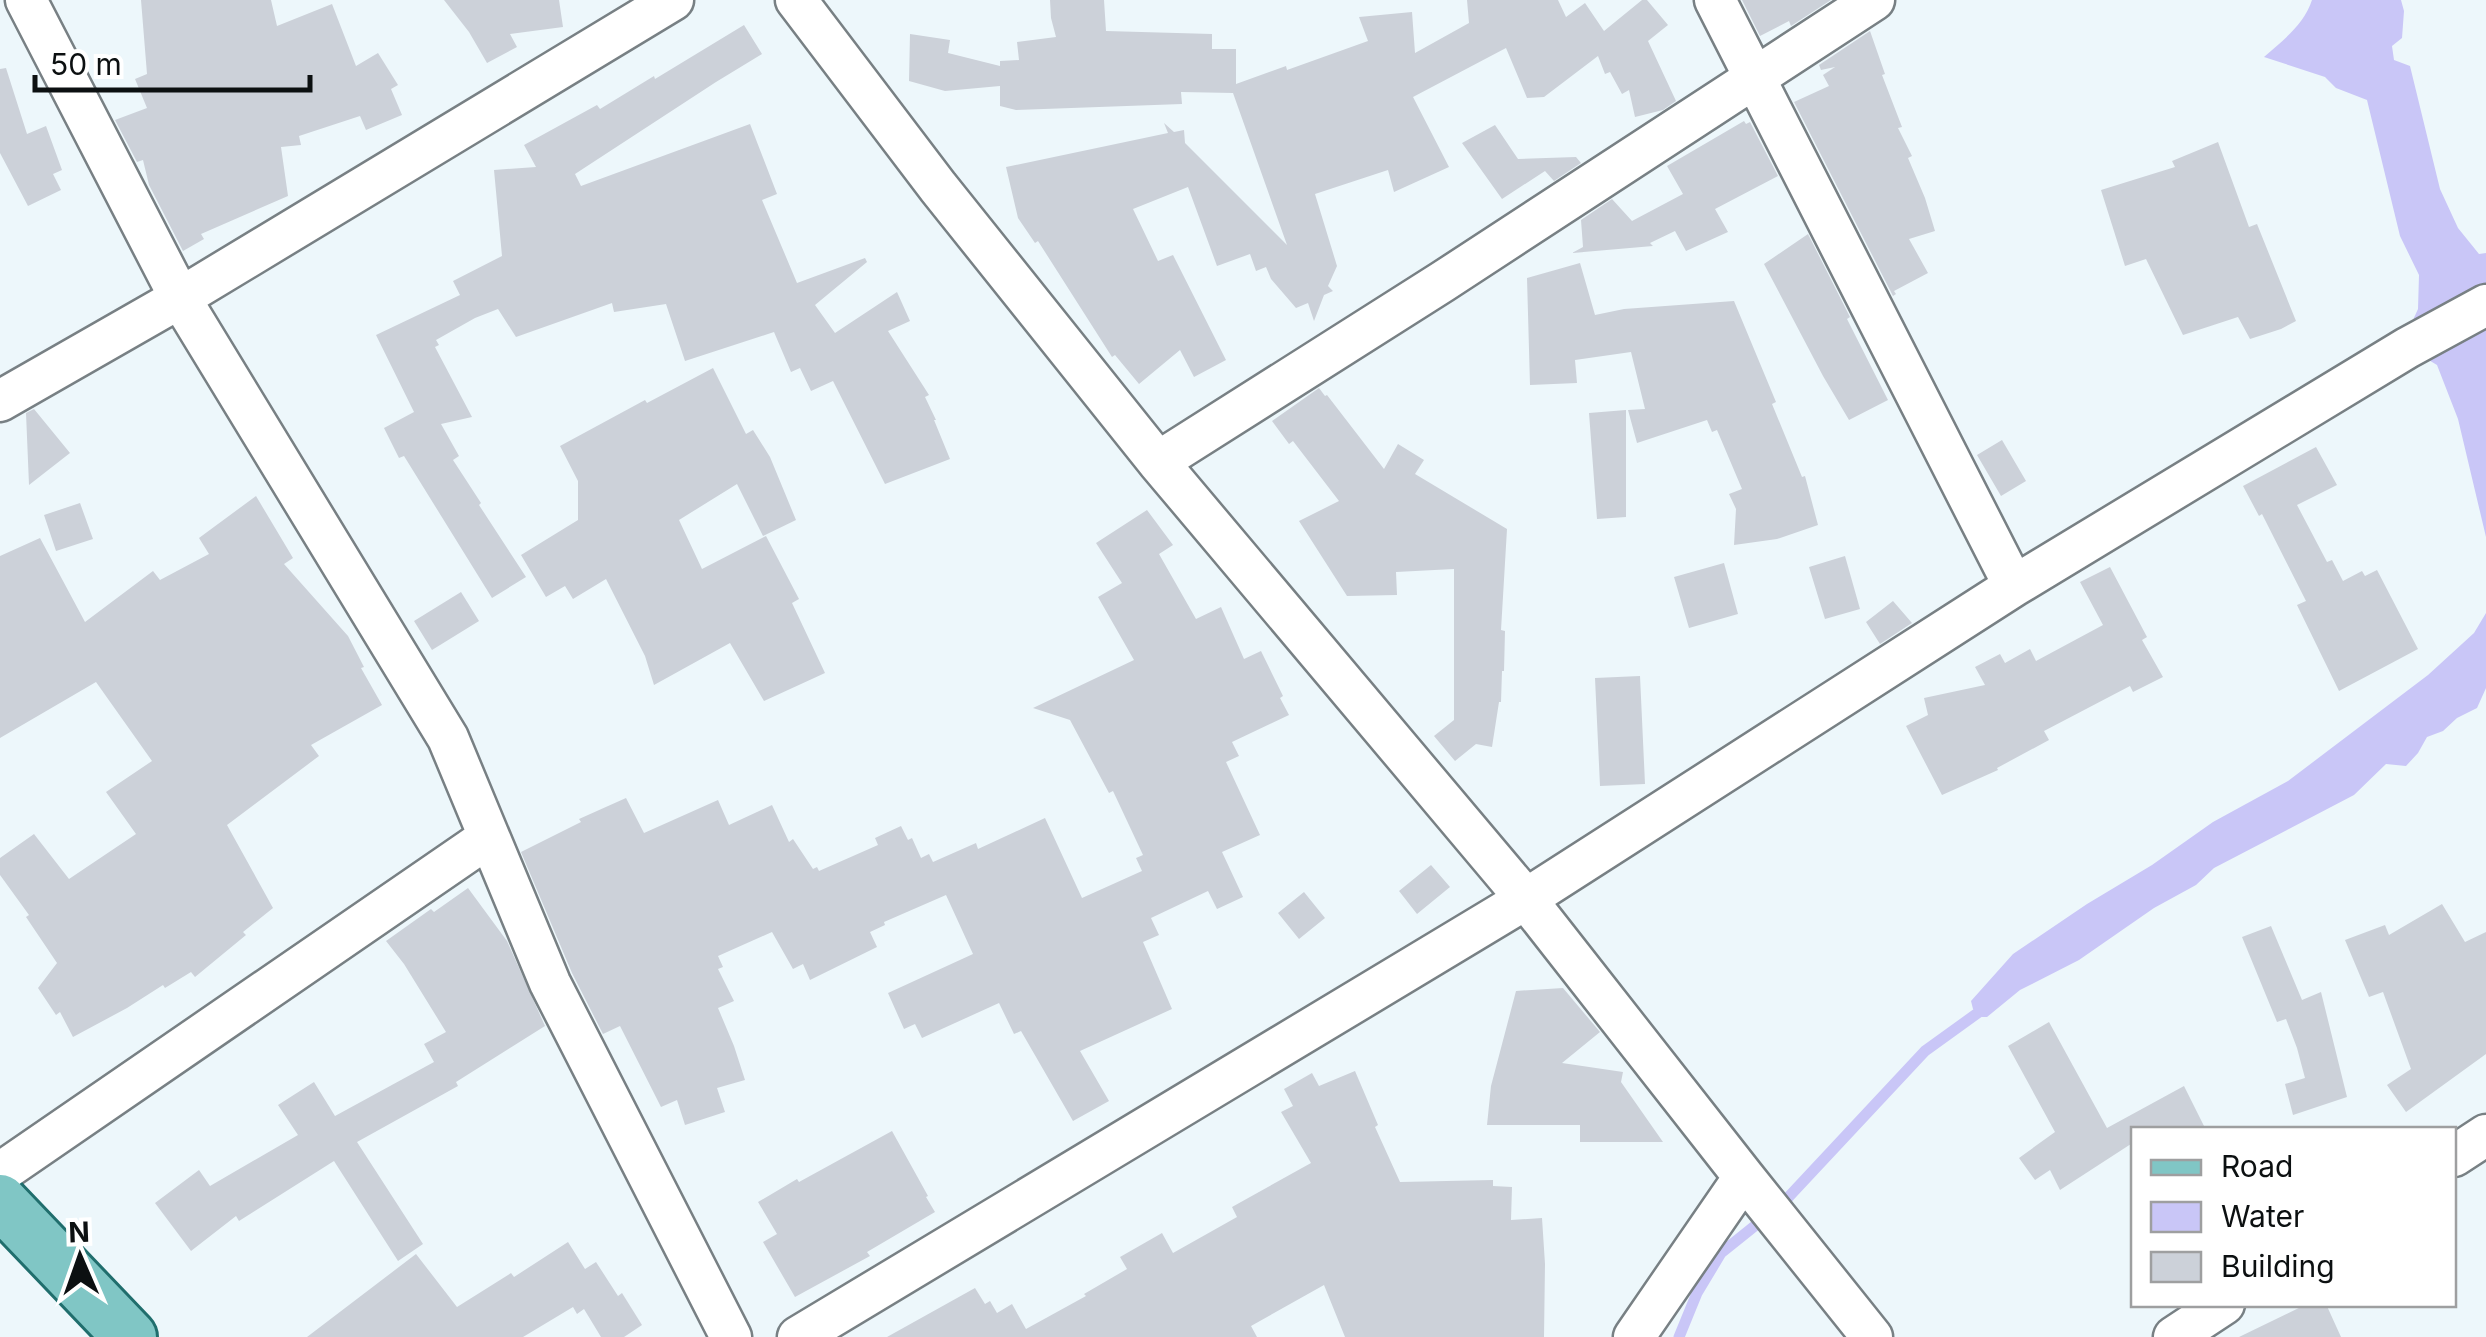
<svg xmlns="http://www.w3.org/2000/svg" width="2486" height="1337" viewBox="0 0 2486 1337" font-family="Inter,sans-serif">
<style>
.water{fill:#c9c6f7}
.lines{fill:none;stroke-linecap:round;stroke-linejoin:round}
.stream{stroke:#c9c6f7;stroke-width:11}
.building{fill:#ccd1d9}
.minor-casing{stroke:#788084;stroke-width:45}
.major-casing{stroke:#206e6d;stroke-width:58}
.minor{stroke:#fff;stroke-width:40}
.major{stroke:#80c6c5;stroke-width:52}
</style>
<rect width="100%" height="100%" fill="#edf7fb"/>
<path class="water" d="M2312,0H2401L2404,11L2402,38L2392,46L2394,60L2410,66L2440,189L2458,228L2479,254L2486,253V537L2458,419L2437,365L2402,344L2418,309L2419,275L2400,236L2367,100L2336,88L2325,77L2264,57C2283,40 2304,25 2312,0Z
M2486,613V688L2477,708L2457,718L2443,731L2427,737L2418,753L2406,766L2386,764L2354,795L2214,868L2196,885L2154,908L2079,960L2020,990L1987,1017H1982L1973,1009L1971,1001L2013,954L2087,904L2152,865L2213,822L2288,781L2428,675L2474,633Z"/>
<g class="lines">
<path class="stream" d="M1679,1337L1697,1293L1721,1253L1782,1204L1925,1051L1986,1007"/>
</g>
<path class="building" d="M141,0H271L277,26L332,4L356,66L378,53L398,85L391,89L402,115L366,130L360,116L299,136L301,145L281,147L288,196L201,234L204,239L183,251L149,185L143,160L137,162L115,120L147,108L135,79L147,74Z
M444,0H559L563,27L510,34L517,47L487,63L469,32Z
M1050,0H1104L1106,31L1212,34V49H1236V84L1286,66L1287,70L1368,41L1359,17L1412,12L1415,53L1469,23L1467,0H1558L1566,17L1585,3L1604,31L1642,0H1647L1668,25L1648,41L1676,101L1663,110L1635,117L1629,90L1622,94L1610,72L1605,74L1598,56L1544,97L1527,98L1506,48L1413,97L1449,167L1394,192L1388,170L1315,194L1337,266L1328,286L1333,291L1324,295L1314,321L1308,303L1296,308L1271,279L1266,267L1256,271L1250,254L1217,266L1188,187L1133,209L1158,261L1173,255L1226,360L1194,377L1180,350L1139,384L1115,355L1112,357L1038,241L1035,243L1018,218L1006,167L1168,133L1164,123L1174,132L1184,130L1185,143L1287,245L1233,93L1181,92L1182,104L1016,110L1000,106V86L945,91L909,81L910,34L950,40L948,53L1000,66V61L1019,60L1017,42L1056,37L1051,18Z
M1742,0H1831L1791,26L1789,21L1760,36Z
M744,25L762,54L716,82L575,174L581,186L750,124L777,194L762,200L797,283L865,258L867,262L815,305L835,333L897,292L910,321L888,331L929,395L925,397L936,420H934L950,459L885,484L833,381L811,391L800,368L791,372L774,332L685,361L666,304L614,312L612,303L516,337L498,309L475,318L436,340L439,345L435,347L472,417L441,424L459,456L453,460L481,503L479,505L526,577L492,598L404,456L399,458L384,428L414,412L376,335L460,295L453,281L502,256L494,170L536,167L524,145L597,105L600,109L654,76L655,79Z
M1870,31L1885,74L1882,75L1902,127L1898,128L1912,156L1908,158L1925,198L1935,231L1909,239L1928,273L1894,291L1896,294L1893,296L1794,102L1829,86L1823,75L1835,67L1821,70L1819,65Z
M6,68L27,134L46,126L62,170L53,174L61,190L28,206L0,153V69Z
M1744,121L1746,124L1750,122L1778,176L1715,209L1728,232L1686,251L1675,231L1650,243L1653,246L1572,253L1583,247L1581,220L1612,199L1632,221L1683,194L1667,166Z
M1495,125L1518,159L1576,157L1581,163L1554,181L1545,171L1502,199L1462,143Z
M2218,142L2249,227L2257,224L2296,321L2281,329L2250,339L2238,317L2183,335L2146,259L2125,266L2101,190L2175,167L2172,161Z
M1808,234L1850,317L1847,319L1888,400L1849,420L1823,376L1764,264Z
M1580,263L1595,315L1624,309L1734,301L1776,402L1772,404L1802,477L1805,476L1818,525L1777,539L1734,545L1736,509L1729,494L1742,489L1717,430L1712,432L1707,420L1637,443L1628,410L1645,409L1631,352L1575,360L1577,383L1530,385L1527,278Z
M713,368L746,434L753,430L770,457L796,520L763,536L737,484L679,520L702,569L766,536L799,599L792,603L825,673L764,701L730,643L654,685L645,656L606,579L573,599L565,586L546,597L521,555L578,520V481L560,446L645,400L647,403Z
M1319,388L1325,396L1327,395L1384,469L1398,444L1424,460L1415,474L1507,529L1501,630L1505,631L1504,671H1502L1501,702H1499L1492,747L1476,744L1455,761L1434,736L1454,720V569L1396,572L1397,595L1347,596L1299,521L1339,501L1293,441L1289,444L1272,421Z
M34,409L70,453L29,485L26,413Z
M1626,410V517L1597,519L1589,413Z
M2002,440L2026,481L2001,496L1977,455Z
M2316,447L2337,485L2297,505L2327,562L2332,560L2343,581L2362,571L2365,576L2377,570L2418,649L2339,691L2297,605L2306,601L2262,514L2259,516L2243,486Z
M256,496L293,558L284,564L348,636L364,667L361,668L382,705L311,745L319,756L227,825L273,908L243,932L246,935L195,977L191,972L165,988L163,985L127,1008L73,1037L60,1012L56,1015L38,988L57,963L26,917L29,915L0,875V858L34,834L69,879L136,834L106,792L152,761L96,682L0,738V556L40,538L85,622L153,571L160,580L209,554L199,538Z
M80,503L93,539L56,551L44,515Z
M1147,510L1173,545L1159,554L1196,619L1221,607L1244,659L1261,651L1283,696L1280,698L1289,715L1232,742L1239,756L1226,762L1260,835L1222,852L1243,897L1217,909L1208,891L1151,918L1159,935L1143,942L1172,1009L1080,1051L1109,1101L1073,1121L1021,1031L1014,1034L999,1003L922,1038L915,1024L904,1029L888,993L973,954L946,895L884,922L885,925L870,932L877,947L810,980L803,964L793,969L772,932L718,956L723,967L718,969L734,1001L718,1008L734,1046L745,1080L717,1088L725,1112L685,1125L677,1100L661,1107L620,1026L603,1034L572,973L521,852L581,822L579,819L626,798L644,833L718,800L729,825L772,805L789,842L793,839L813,869L817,867L819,871L878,845L875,838L901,826L908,840L912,838L921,858L929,854L933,862L976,843L978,849L1045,818L1082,898L1142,871L1136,858L1143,855L1113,791L1109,793L1070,720L1033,708L1134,660L1098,597L1122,583L1096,543Z
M1845,556L1860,609L1825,619L1809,567Z
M1724,563L1738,614L1689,628L1674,577Z
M2110,567L2147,637L2142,640L2163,677L2133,692L2130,686L2044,731L2049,740L1997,768L1998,770L1942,795L1906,726L1928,715L1924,698L1985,685L1975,667L2000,654L2005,663L2030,649L2036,661L2103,625L2080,582Z
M461,592L479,621L432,650L414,621Z
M1893,601L1912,623L1880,644L1866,622Z
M1640,676L1645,784L1600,786L1595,678Z
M1431,865L1450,887L1417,914L1399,891Z
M468,888L507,941L545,1026L456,1082L458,1086L357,1142L423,1244L398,1261L334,1161L239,1221L236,1216L191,1251L155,1203L199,1170L210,1186L298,1135L278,1105L314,1082L335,1116L434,1062L424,1044L446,1032L404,964L386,941L431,909L434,912Z
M1304,892L1325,918L1299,939L1278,913Z
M2442,904L2465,942L2486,932V1054L2406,1112L2387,1085L2411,1069L2383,992L2369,997L2345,940L2385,925L2389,935Z
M2271,926L2302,1000L2321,992L2347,1097L2293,1115L2285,1084L2305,1078L2297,1048L2286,1019L2277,1022L2242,937Z
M1563,988L1600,1032L1562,1063L1623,1072L1621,1082L1663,1142H1580V1125H1487L1491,1086L1516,991Z
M2049,1022L2107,1128L2184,1086L2206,1130H2134V1142L2060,1190L2050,1170L2035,1180L2019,1158L2055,1132L2008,1046Z
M1355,1071L1378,1125L1375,1127L1400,1182L1493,1180V1186L1512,1187L1511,1220L1542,1218L1545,1264L1544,1337H1345L1324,1285L1251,1326L1257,1337H887L975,1288L985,1304L990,1301L997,1313L1012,1304L1026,1329L1086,1296L1084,1294L1127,1269L1120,1257L1162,1233L1173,1253L1237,1217L1232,1207L1311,1163L1281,1112L1293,1106L1284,1089L1312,1073L1319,1086Z
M892,1131L928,1196L926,1197L935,1212L867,1252L870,1256L795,1297L763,1242L777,1234L758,1202L797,1179L799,1182Z
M568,1242L585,1269L596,1262L618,1296L622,1293L642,1325L624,1337H601L584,1309L577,1314L573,1307L523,1337H307L416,1254L457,1307L511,1273L514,1277Z
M2307,1304H2326L2341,1337H2239Z"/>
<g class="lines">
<defs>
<path id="minor" d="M26,0L180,298L448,738L550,983L731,1337
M796,0L938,187L1158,462L1526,899L1744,1177L1872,1337
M1715,0L2014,586
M0,401L180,298L673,0
M1158,462L1442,282L1874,0
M2454,1156L2486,1135
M0,1173L489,837
M798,1337L1526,899L2014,586L2407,348L2486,305
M1634,1337L1744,1177
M2174,1337L2224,1304"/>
<path id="major" d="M0,1201L130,1337"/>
</defs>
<use href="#minor" class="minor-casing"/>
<use href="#major" class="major-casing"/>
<use href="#minor" class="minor"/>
<use href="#major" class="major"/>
</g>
<rect x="2131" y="1127" width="325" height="180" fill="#ffffff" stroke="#9e9fa0" stroke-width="2.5"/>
<rect x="2151" y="1160" width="50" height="15" fill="#80c6c5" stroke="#9e9fa0" stroke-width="2.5"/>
<text x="2221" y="1177" font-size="30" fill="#0c1011">Road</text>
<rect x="2151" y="1202" width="50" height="30" fill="#c9c6f7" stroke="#9e9fa0" stroke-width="2.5"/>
<text x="2221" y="1227" font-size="30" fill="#0c1011">Water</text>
<rect x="2151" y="1252" width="50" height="30" fill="#ccd1d9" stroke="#9e9fa0" stroke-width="2.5"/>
<text x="2221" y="1277" font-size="30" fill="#0c1011">Building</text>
<g transform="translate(80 1257) rotate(358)" stroke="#ffffff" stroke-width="8" paint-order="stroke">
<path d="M0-8L18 38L0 25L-18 38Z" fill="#0c1011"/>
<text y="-15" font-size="28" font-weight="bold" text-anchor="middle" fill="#0c1011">N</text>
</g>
<path d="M35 75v15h275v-15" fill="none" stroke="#0c1011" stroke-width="5"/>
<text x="50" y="75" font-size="30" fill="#0c1011" stroke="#ffffff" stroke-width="8" paint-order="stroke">50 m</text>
</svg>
